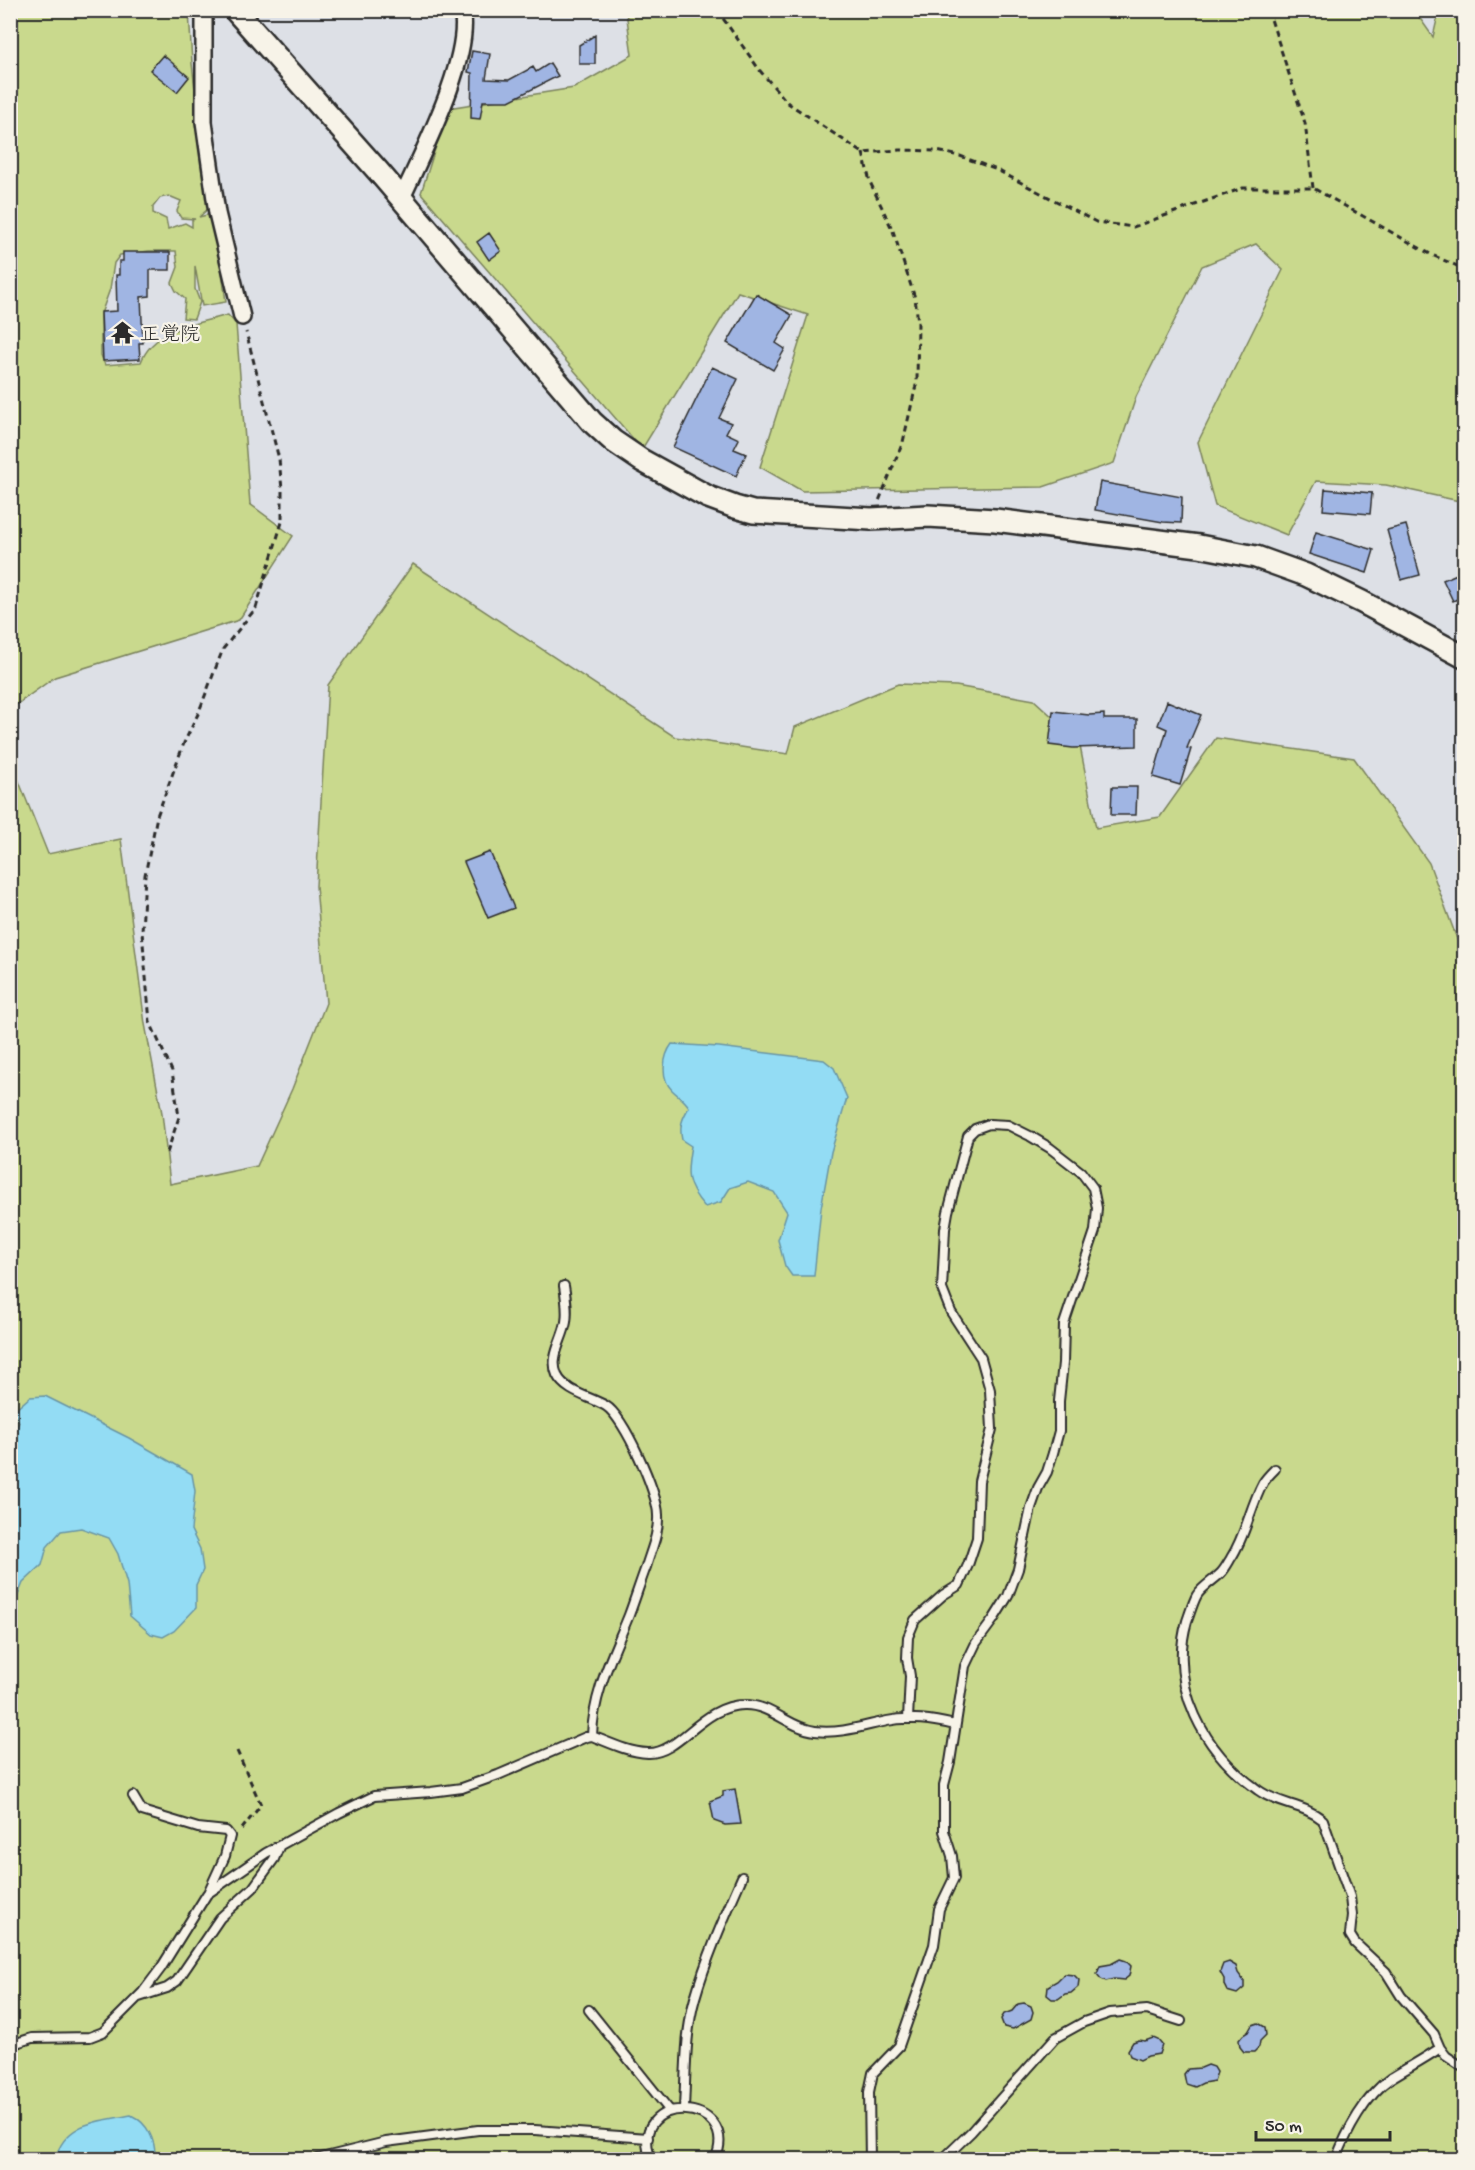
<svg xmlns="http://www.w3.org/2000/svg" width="1475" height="2170" viewBox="0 0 1475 2170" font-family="'Gochi Hand','Klee One',sans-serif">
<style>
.green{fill:#c9d98d;stroke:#7a825c;stroke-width:1.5;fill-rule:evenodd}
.water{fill:#93dcf4;stroke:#6995a4;stroke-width:1.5}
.building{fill:#a0b5e3;stroke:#2b2b2b;stroke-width:1.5}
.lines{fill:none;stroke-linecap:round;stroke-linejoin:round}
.lane-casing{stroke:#2b2b2b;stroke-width:12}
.street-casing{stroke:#2b2b2b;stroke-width:20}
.secondary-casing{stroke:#2b2b2b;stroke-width:26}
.path{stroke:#2b2b2b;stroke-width:3;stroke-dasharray:6 4.5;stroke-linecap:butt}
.lane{stroke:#f7f3e8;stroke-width:8}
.street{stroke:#f7f3e8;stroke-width:15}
.secondary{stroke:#f7f3e8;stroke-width:21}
.labels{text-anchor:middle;stroke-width:4.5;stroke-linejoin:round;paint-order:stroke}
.poi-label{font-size:20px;fill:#2b2b2b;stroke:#f7f3e8;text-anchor:start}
</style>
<rect width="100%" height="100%" fill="#dde0e6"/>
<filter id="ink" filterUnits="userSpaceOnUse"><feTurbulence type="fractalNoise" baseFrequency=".0167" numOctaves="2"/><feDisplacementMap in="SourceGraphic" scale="12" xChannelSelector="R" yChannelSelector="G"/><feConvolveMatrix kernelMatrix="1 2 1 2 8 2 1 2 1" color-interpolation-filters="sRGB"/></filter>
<g filter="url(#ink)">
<path class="green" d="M1414,10L1433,37L1439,11H1464V502L1386,485L1316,481L1287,535L1215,506L1198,442L1283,270L1256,244L1202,266L1136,397L1114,463L1043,487L802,491L760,467L808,315L738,292L642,449L421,193L448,108L574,88L632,55L626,11Z
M11,11H189L192,63L208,209L199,217L211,214L218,243L226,302L202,306L195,266V289L200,302L194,319L183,318L185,299L176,291L172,283L178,267L176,251H149L120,255L114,263L110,289L101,314V355L105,365L141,362C154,328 196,324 228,315L236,324L250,504L293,536L239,620L55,677L16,705L11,752ZM169,196L181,201L177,211L181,218L195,219L192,220V227L185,223L168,229L166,219L153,213V207L160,198Z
M413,564L675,737L788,754L795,727L898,684L956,686L1034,700L1079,741L1096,828L1160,817L1216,738L1354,758L1429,863L1464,958V2159H11L10,759L48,854L121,839L145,1024L162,1113L170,1184L257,1166L292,1089L326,1003L316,886L328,685Z"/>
<path class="water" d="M672,1044L719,1047L824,1060L834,1068L847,1098L831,1152L821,1208L814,1276H792L785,1266L778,1240L787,1212L774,1192L748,1182L730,1188L721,1202L705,1207C685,1185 686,1173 691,1146L682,1140C679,1126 682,1119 689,1107C684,1099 678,1096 672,1090C660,1078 663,1056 672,1044Z
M45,1396L129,1438L192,1474L195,1491L191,1530L200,1549L203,1570L196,1585V1608L174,1631L163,1637L151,1634L130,1616L127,1584L118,1554L109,1538L81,1528L61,1531L47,1547L42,1565L23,1583L11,1612L10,1435L14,1433L19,1422L14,1411L30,1397Z
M131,2115C148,2123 156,2141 155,2159H55C66,2121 97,2122 131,2115Z"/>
<path class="building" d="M595,35V64H579V45Z
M472,51L490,54L486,79L509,80L533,67L536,72L550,63L558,76L509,101H483L480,119L471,118L472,73L468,72Z
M163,55L189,77L177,92L150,70Z
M489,233L501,251L489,260L477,242Z
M123,252H170V270H150V296L141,297L143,343H139L140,359L103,361L101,312L117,311L116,275H119V261H123Z
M756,294L792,315L776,343L785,349L773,370L727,343Z
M712,367L738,379L719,418L731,423L726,433L739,439L734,449L746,454L736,476L673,447Z
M1100,482L1182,497L1181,523L1163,522L1095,510Z
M1325,489L1372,493L1370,514L1323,510Z
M1406,525L1420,575L1401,580L1387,530Z
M1316,532L1374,550L1367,573L1309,554Z
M1464,571V596L1453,601L1443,580Z
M1167,701L1201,715L1187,748L1191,749L1180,785L1153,777L1167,729L1158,725Z
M1053,711L1089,715L1104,714V719H1137V746L1073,748L1049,745Z
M1112,787H1137L1136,815H1111Z
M490,852L514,908L488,918L464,862Z
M735,1789L741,1824L725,1825L714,1821L710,1801L723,1796V1791Z
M1120,1959L1126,1961L1131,1966L1129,1976L1124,1980L1114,1979L1106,1981L1101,1979L1097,1974L1100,1966L1111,1964Z
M1229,1962L1236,1966L1238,1973L1244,1981V1988L1237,1994L1227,1991L1224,1985V1979L1220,1972L1223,1964Z
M1064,1974L1074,1975L1079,1980L1078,1987L1071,1993L1065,1994L1058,1999H1052L1047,1995L1048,1986L1057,1981Z
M1024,2003L1031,2006L1033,2012L1031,2019L1013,2029L1004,2027L1001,2019L1004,2014L1012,2011L1018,2004Z
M1258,2023L1265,2027L1266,2035L1260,2041L1259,2047L1254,2052H1244L1240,2047L1239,2040L1243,2035L1248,2032L1252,2025Z
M1153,2038L1158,2040L1162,2045L1159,2054L1148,2056L1140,2060L1130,2056L1128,2050L1133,2042L1139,2040L1145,2041Z
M1208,2065L1214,2067L1217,2072L1214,2081L1203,2083L1195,2087L1186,2084L1184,2074L1188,2069L1201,2068Z"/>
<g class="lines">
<defs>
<path id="lane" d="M564,1286C566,1298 568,1310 566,1322C563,1340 549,1357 557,1375C565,1392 591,1397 606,1406C624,1417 658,1493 658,1515C659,1533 651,1550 646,1567C640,1583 635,1599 629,1615C613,1655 593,1692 592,1736
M1275,1469C1271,1473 1266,1478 1263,1483C1250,1507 1246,1535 1231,1558C1228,1563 1225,1569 1221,1573C1213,1581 1203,1586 1197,1595C1193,1602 1190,1613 1187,1621C1168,1686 1204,1752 1258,1790C1278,1805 1304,1804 1323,1820L1350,1897L1352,1915L1350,1935L1355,1943L1386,1972L1401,1996L1434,2034L1440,2048L1446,2056L1464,2068
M133,1796L142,1811L198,1828L226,1831L230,1836L225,1856L208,1893
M139,1997L167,1988L177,1981L220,1918L253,1888L274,1859L279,1847
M589,2010L670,2111
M10,2045L32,2038L90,2037L103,2032L143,1992L161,1968L207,1894L266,1853L339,1813L374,1796L431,1792L462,1788L498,1775L586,1737L592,1736C610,1743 628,1752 648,1753C680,1754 702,1705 744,1705C770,1704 790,1728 815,1731C841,1734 863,1726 887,1721C910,1716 933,1720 955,1725
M684,2108C686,2071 685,2033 695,1998C707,1956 725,1916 742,1877
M313,2160L386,2142L478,2130H535L648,2138
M651,2160C625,2090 743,2096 715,2160
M870,2160L869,2092L873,2073L899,2046L934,1945L939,1909L954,1878L952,1856L944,1831V1785L950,1762L965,1666L976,1643L993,1620L1008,1596L1018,1569L1031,1508L1038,1488L1047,1472L1053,1453L1059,1431V1401L1063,1363L1064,1324L1095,1231L1097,1208L1093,1188L1081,1172L1050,1148L1030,1136L1008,1125L989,1124L975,1129L968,1136L948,1212L945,1229L942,1289L951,1312L981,1358L990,1390L992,1429L979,1481L977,1538L968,1565L959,1585L943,1595L915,1620L908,1637L907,1658L910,1676L908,1719
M942,2160L971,2132L1055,2038L1084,2022L1110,2013L1147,2010L1181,2021
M1336,2160C1346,2132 1366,2095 1391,2078C1407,2068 1424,2059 1440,2048"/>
<path id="street" d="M204,10V122L217,213L242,317
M401,200C421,155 473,57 462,10"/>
<path id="secondary" d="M235,10L378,171L592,422L613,441L641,460L708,497L735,507L753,512L871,519L928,516L995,520L1199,546L1256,557L1306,575L1362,602L1464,657"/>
</defs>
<use href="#lane" class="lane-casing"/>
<use href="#street" class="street-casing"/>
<use href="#secondary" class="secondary-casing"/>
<path class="path" d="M717,10L761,72L788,103L863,153L900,150L937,151L960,156L997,170L1096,222L1133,227L1243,188H1313L1432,255L1464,269
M1268,10L1305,123L1313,188
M863,153L870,182L893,231L915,298L918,322L917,381L903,442L879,501
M167,1153L179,1117L172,1071L150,1022L142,932L145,875L157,816L184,743L198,714L223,649L256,608L282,522V489L279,459L246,332
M237,1751L261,1805L241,1830"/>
<use href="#lane" class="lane"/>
<use href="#street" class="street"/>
<use href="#secondary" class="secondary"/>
</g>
</g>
<defs>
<symbol id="temple-bare" viewBox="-9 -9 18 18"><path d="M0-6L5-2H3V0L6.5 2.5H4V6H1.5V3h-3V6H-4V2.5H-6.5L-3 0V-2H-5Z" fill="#2b2b2b" stroke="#f7f3e8" stroke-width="2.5" paint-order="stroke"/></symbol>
</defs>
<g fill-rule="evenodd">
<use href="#temple-bare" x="106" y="316" width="33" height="33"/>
</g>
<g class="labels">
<g class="poi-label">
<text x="140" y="340">正覚院</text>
</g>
</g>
<rect width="1475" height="2170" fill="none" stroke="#f7f3e8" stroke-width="36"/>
<rect x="18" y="18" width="1439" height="2134" fill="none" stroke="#2b2b2b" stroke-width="2" filter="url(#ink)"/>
<path d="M1256 2131v9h134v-9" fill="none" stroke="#2b2b2b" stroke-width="3"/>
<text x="1265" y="2131" font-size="18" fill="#2b2b2b" stroke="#f7f3e8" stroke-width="4.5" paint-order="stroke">50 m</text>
</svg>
